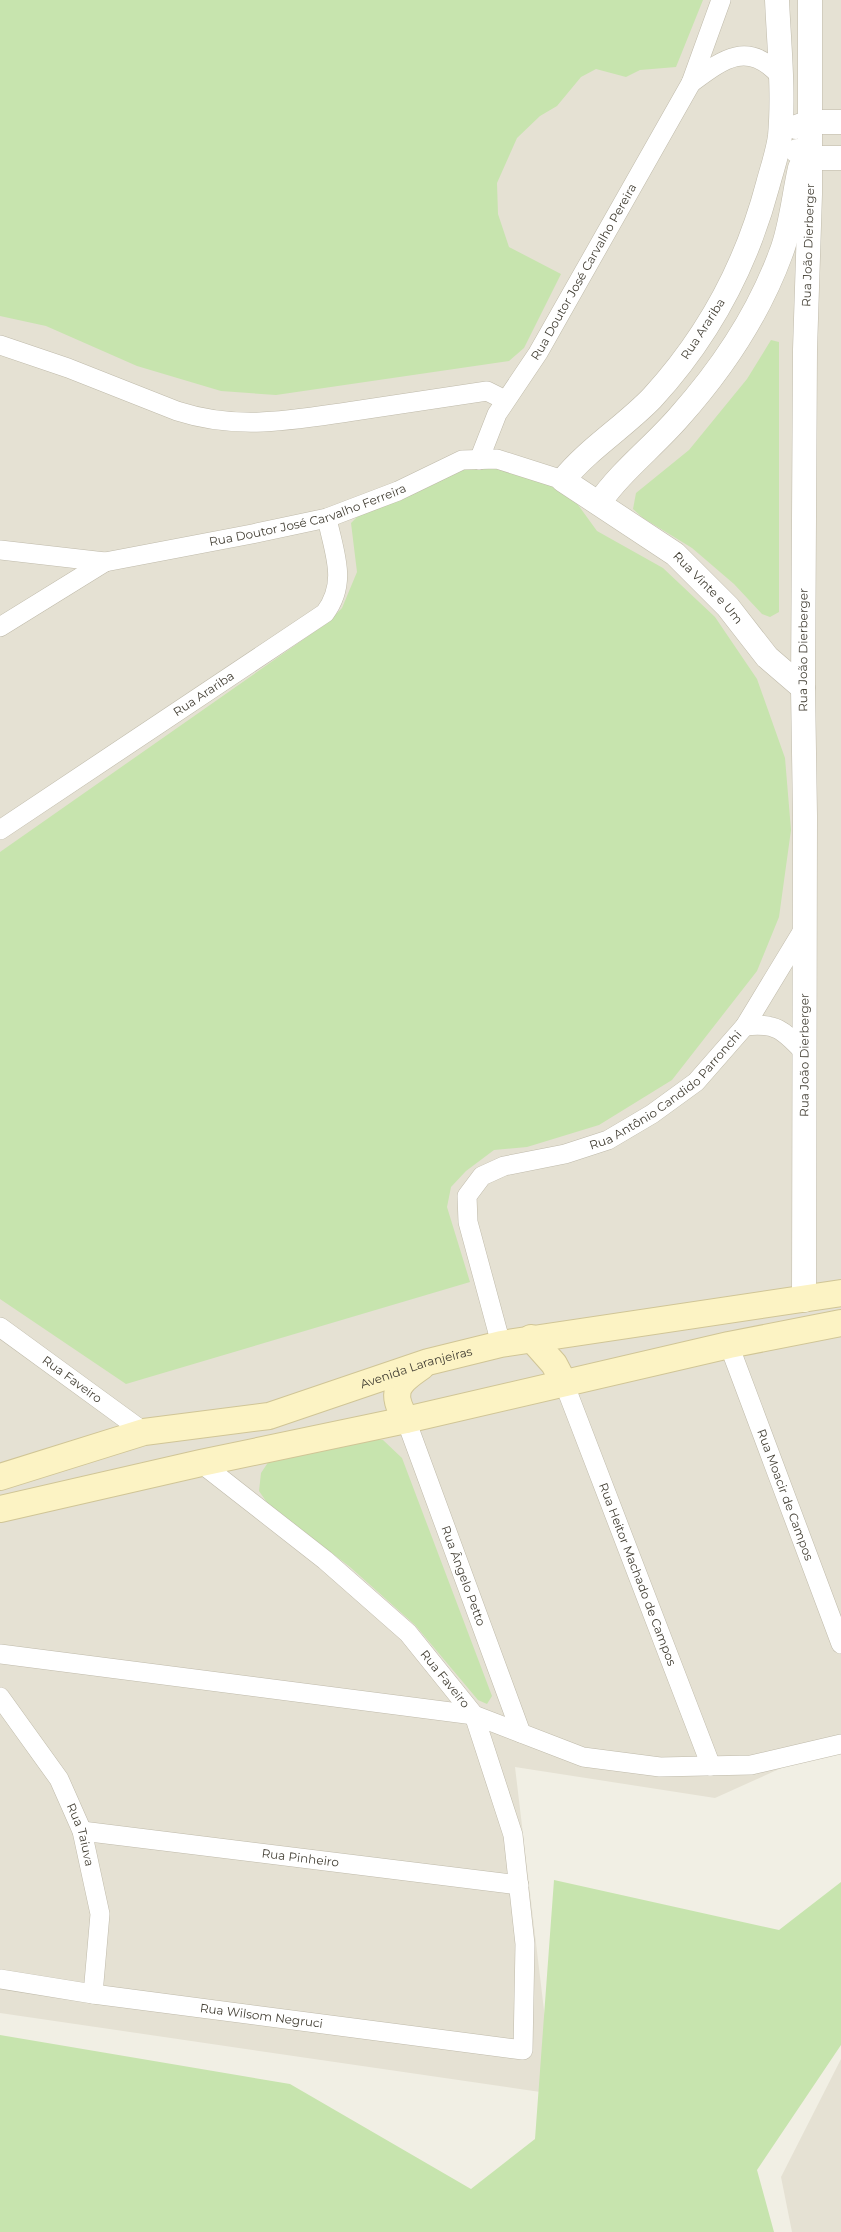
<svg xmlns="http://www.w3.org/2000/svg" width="841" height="2232" viewBox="0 0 841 2232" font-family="Montserrat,sans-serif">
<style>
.residential{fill:#e5e1d3}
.green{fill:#c7e4ae}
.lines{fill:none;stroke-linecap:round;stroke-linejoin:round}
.minor-casing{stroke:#bfbaaa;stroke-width:20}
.tertiary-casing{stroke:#bfbaaa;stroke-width:25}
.secondary-casing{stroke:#d0c596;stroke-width:28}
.minor{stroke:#fff;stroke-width:19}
.tertiary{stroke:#fff;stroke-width:24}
.secondary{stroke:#fcf3c4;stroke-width:26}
.labels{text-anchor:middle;stroke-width:4.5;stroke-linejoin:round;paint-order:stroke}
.street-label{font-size:12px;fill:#433f34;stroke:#fff}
</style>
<rect width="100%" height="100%" fill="#f1efe4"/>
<path class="residential" d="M0,0H841V1745L817,1752L715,1798L515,1767L554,2094L0,2013Z
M841,2059V2232H792L781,2177Z"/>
<path class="green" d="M0,0H703L676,67L640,70L626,77L596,69L581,77L557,106L540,116L517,138L497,183L498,214L509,247L561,274L524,348L509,361L276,395L221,391L137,366L46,326L0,316Z
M771,340L779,342V612L770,617L762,614L734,584L692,548L643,518L633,509L636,493L689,450L747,379Z
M485,465L568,491L597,531L663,568L715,617L757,679L785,758L791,830L779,917L757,971L672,1080L599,1125L527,1147L494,1150L466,1171L451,1187L447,1207L470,1282L126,1384L0,1299V852L327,623L342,608L357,572L351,523L363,511L454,470Z
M364,1438L383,1440L402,1458L492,1696L487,1704L478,1700L415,1625L350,1567L268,1504L259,1491L261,1473L271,1458Z
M554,1880L779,1930L841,1882V2045L757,2170L774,2232H0V2035L290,2084L471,2189L535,2139Z"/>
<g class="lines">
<defs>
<g id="minor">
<path d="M691,83C722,60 748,39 780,76"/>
<path d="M0,345L68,368L177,411C239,431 291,420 354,411C398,404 443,398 487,391L505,400"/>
<path id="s1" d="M479,460L497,414L538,353L691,83L721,0"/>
<path id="s2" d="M0,550L105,562L252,534L327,518L398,491L462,460L497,459L563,480"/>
<path d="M0,627L105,562"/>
<path id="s3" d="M0,830L325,613C348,582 334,553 327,518"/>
<path d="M745,1026C777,1022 784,1031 805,1053"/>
<path id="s4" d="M0,1327L144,1432"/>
<path id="s5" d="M501,1344L468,1222L467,1196L482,1176L504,1166L565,1154L608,1140L652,1114L696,1082L745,1026L805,927"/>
<path id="s6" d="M729,1345L841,1644"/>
<path id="s7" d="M564,1383L711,1766"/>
<path id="s8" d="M406,1420L521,1733"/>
<path d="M0,1654L474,1715L583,1757L660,1767L751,1765L841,1744"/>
<path id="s9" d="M0,1697L59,1779L82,1831L100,1914L93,1994"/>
<path id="s10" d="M82,1831L519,1885"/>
<path id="s11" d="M0,1979L93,1994L523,2050L525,1944L513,1835L474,1715L408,1633L325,1560L201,1463"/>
</g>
<g id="tertiary">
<path id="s12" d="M777,0C779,45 784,92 780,136C778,152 772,169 768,184C747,264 708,337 652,398C624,427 588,449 563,480L675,554L728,607L767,657L803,688"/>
<path d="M796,127L810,122H841"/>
<path d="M797,151L810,158H841"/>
<path d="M599,503C621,471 653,447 679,417C721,370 759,313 781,253C791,228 794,194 800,168"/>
<path id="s13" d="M804,1300L805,816L803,688L805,350L810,194V0"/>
</g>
<g id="secondary">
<path d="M531,1338L554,1364L564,1383"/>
<path d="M406,1420C390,1392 396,1384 421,1367"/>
<path id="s14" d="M0,1477L144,1432L269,1416L428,1362L501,1344L841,1293"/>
<path d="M0,1509L201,1463L406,1420L729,1345L841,1323"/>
</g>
</defs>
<use href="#minor" class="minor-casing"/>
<use href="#tertiary" class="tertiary-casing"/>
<use href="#secondary" class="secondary-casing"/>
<use href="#minor" class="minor"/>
<use href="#tertiary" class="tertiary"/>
<use href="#secondary" class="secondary"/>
</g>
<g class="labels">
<g class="street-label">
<text dy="4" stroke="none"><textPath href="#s13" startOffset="1055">Rua João Dierberger</textPath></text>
<text dy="4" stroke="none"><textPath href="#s1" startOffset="216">Rua Doutor José Carvalho Pereira</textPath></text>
<text transform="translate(703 329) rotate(-57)" y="4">Rua Arariba</text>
<text dy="4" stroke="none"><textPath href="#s2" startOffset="314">Rua Doutor José Carvalho Ferreira</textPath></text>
<text dy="4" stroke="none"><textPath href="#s12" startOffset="734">Rua Vinte e Um</textPath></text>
<text dy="4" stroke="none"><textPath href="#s13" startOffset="650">Rua João Dierberger</textPath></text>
<text dy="4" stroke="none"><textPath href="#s3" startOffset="245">Rua Arariba</textPath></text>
<text dy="4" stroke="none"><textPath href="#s13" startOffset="245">Rua João Dierberger</textPath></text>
<text dy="4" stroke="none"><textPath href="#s5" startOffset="385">Rua Antônio Candido Parronchi</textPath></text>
<text dy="4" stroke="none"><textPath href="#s14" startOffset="432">Avenida Laranjeiras</textPath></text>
<text dy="4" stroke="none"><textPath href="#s4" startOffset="89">Rua Faveiro</textPath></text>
<text dy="4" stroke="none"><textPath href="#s6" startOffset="160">Rua Moacir de Campos</textPath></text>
<text dy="4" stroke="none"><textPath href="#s7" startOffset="205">Rua Heitor Machado de Campos</textPath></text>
<text dy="4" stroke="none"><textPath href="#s8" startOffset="166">Rua Ângelo Petto</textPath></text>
<text transform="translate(445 1679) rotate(51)" y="4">Rua Faveiro</text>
<text dy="4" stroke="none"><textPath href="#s9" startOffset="161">Rua Taiuva</textPath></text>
<text dy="4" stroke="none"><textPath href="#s10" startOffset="220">Rua Pinheiro</textPath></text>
<text dy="4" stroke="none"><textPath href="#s11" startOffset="264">Rua Wilsom Negruci</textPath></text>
</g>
</g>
</svg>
